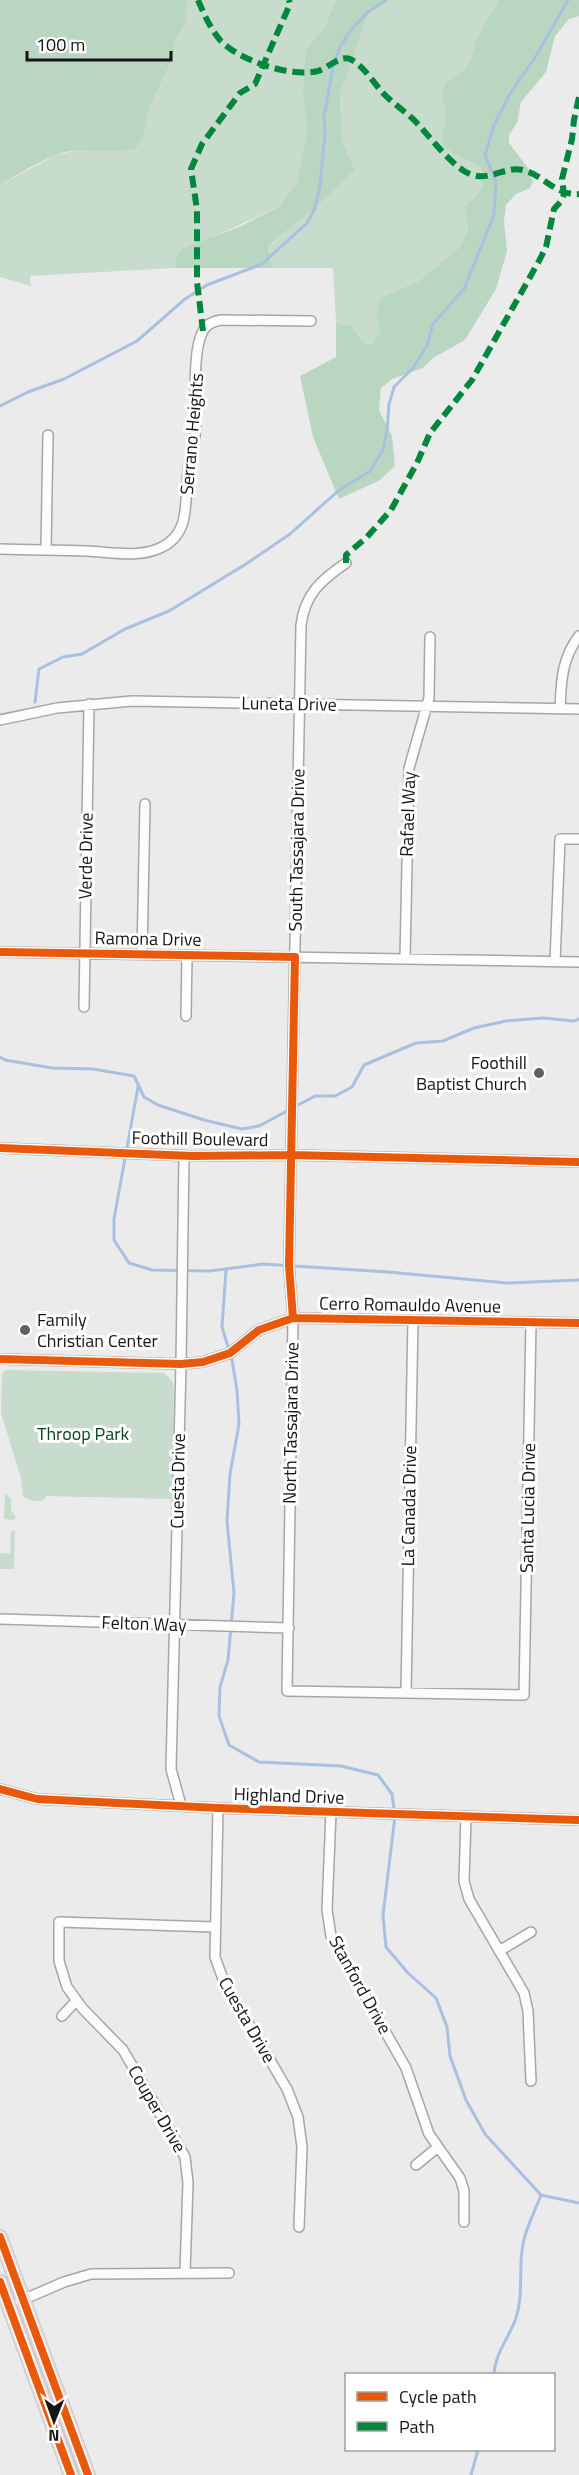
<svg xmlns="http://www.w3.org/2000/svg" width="579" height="2475" viewBox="0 0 579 2475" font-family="'Titillium Web',sans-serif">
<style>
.green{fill:#c7dccd}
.forest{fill:#b9d6c1}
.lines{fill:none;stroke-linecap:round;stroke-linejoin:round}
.stream{stroke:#a8c1e1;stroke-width:3}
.minor-casing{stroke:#a6a6a6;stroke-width:12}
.highway-casing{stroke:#c9c9c9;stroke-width:16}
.minor{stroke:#fcfcfc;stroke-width:9}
.highway{stroke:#e8d9dd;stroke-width:14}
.quiet{stroke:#00873e;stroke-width:6;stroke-dasharray:12 6;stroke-linecap:butt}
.cycleway-casing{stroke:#fff;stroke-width:11}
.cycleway{stroke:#e8590c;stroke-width:8}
.poi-dot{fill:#606060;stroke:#fff;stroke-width:2}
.labels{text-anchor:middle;stroke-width:6;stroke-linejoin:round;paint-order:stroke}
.street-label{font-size:18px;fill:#151515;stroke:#fff}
.poi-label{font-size:18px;fill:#151515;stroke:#fff;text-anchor:end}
.park-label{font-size:18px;fill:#064522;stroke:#fff}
</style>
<rect width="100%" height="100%" fill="#ebebeb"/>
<path class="green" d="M187,0H336L325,26L305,51L303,94L307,131L297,182L280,206L177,254L175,268L30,276L31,286L0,277V185L56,155L144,135L150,106L174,56L175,41L186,22Z
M404,0H498L476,40L470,61L463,71L447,83L442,93L446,120L442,131L455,155L480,167C488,188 479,194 464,206L468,230L460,247L419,281L381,297L376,313L380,331L373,344H365L350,325L338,324L336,321L333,268H272L268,246L331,194L355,170L342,140L340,94L370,9L383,1Z
M5,1370L164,1373L172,1381L174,1387L172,1499L46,1496L43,1501H33L23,1497L21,1478L1,1413L2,1375Z
M5,1493L11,1499V1510L16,1517L14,1520L4,1519Z
M15,1530L14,1569H0V1553L10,1554L11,1531Z"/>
<path class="forest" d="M0,0H187L186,22L175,41L174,56L150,106L144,135L136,148C114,154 93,149 71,151C50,154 19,174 0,185Z
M336,0H404L383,1L370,9L340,94L342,140L355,170L331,194L268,246L272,268H175L177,254L182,249L239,227L280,206L297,182L307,131L303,94L305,51L325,26Z
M498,0H579V16L569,19L555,36L546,72L521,102L517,123L509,135V143L528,168L533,182L530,188L516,194L506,205L504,221L507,251L496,289L465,340L433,358L423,368L392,379L381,388L379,410L392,436L395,466L380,480L339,499L313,437L300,376L336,357V321L338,324L350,325L365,344H373L380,331L376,313L381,297L419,281L460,247L468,230L464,206C479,194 488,188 480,167L455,155L443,144L442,131L446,120L442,93L446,83L463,71L470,61L476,40Z"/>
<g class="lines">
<path class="stream" d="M0,406L28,392L64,379L137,341L185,299L207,285L262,264L307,223L315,208L320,186L325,134L324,117L333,66L340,47L350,31L367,13L386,0
M35,702L39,669L63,657L82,654L125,629L169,611L246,564L290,534L338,491L370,471L383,450L387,431L389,404L394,387L413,368L427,346L433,324L464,289L494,215L496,182L485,155L494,125L511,92L536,56L568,0
M0,1057L5,1060L52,1068L93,1069L134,1076L144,1097L158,1105L204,1120L242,1129L259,1126L315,1096H335L352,1087L364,1065L416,1043L443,1041L474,1028L506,1021L543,1018L574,1021L579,1019
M138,1087L114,1219V1240L129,1263L152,1270L210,1271L263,1264L388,1272L507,1283L579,1280
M226,1270L222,1327L232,1360L237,1390L239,1424L230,1474L227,1521L234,1593L228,1660L220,1687L219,1716L229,1745L259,1762L341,1766L378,1775L392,1794L395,1816L383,1915L386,1947L408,1973L436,1998L447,2027L450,2056L466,2100L485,2134L541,2195L579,2203
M494,2374C495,2353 509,2338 516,2318C524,2293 518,2269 523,2244C526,2227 535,2211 541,2195
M471,2475L478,2450"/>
<defs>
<path id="minor" d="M0,549C29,550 58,550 87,551C110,552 139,558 160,548C192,534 184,500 188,472C189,460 194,448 195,436C197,410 191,352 203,331C207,323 214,321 221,320L311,321
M46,550L48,435
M346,563C321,580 305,594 301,625L289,1266L293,1318L287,1691L524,1695L531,1322
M560,709C561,681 562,658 579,636
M0,720L57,708L132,701L579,709
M0,952L579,962
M142,954L145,804
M405,959L409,768L429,698L430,637
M555,962L560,839H579
M84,1007L89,704
M186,1016L187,955
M0,1148L192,1156L292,1155L579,1162
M0,1359L181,1364L203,1362L230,1353L259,1330L293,1318L579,1323
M0,1619L289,1628
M406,1693L413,1319
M0,1789L37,1799L218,1808L579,1820
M181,1805L171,1769L181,1364L184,1156
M218,1808L215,1957L224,1982L287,2089L298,2117L302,2147L299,2227
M331,1812L327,1910L331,1936L406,2068L429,2134L460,2178L464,2191V2222
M466,1817L464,1881L469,1899L524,1993L528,2011L531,2081
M499,1951L531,1932
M62,2016L76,2001
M416,2165L438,2147
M185,2272L188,2183L185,2157L123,2050L83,2009L67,1987L59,1961V1922L214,1927
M20,2301L64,2282L91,2274L229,2273"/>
<path id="highway" d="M0,2237L88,2475
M0,2282L71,2475"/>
</defs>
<use href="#minor" class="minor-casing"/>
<use href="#highway" class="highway-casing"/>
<use href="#minor" class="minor"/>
<use href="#highway" class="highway"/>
<path class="quiet" d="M198,0C204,14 210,28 220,40C238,60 291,78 318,71C328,68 340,55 350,59C363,65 373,82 382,92C392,103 405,111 416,122C431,138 446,159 464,171C488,186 505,163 526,171C545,177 557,196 579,194
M203,331L197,282V210L191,169L202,144L240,93L255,84L290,4L289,0
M346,563V555L367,537L391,510L417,463L430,433L472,380L539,261L546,247L554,209L562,200L564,194L562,179L572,139L574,120L579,97"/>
<defs>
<path id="cycleway" d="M0,952L295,957L289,1266L293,1318
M0,1148L192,1156L292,1155L579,1162
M0,1359L181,1364L203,1362L230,1353L259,1330L293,1318L579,1323
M0,1789L37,1799L218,1808L579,1820
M0,2237L88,2475
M0,2282L71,2475"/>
</defs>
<use href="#cycleway" class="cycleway-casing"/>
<use href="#cycleway" class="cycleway"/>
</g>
<g class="poi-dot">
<circle cx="539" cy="1073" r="6"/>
<circle cx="25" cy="1330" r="6"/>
</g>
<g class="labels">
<g class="street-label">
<text transform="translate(192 434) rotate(-85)" y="6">Serrano Heights</text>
<text transform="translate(289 704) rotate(1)" y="6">Luneta Drive</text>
<text transform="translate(408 814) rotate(-88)" y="6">Rafael Way</text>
<text transform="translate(297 850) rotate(-89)" y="6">South Tassajara Drive</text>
<text transform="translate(86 856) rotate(-89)" y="6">Verde Drive</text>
<text transform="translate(148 939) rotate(1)" y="6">Ramona Drive</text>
<text transform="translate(200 1139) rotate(1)" y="6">Foothill Boulevard</text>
<text transform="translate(410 1305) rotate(1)" y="6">Cerro Romauldo Avenue</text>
<text transform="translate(291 1423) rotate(-89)" y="6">North Tassajara Drive</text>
<text transform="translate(178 1481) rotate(-89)" y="6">Cuesta Drive</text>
<text transform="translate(409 1506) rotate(-89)" y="6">La Canada Drive</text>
<text transform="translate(528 1508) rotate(-89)" y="6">Santa Lucia Drive</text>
<text transform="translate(144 1624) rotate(2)" y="6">Felton Way</text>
<text transform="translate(289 1796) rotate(2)" y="6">Highland Drive</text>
<text transform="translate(360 1985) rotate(61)" y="6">Stanford Drive</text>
<text transform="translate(247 2020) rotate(60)" y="6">Cuesta Drive</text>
<text transform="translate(157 2109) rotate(60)" y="6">Couper Drive</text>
</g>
<g class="poi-label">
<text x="527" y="1069">Foothill<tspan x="527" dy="21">Baptist Church</tspan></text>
<text x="37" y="1326" text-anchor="start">Family<tspan x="37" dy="21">Christian Center</tspan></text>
</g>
<g class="park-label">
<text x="83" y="1440">Throop Park</text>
</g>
</g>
<rect x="345" y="2373" width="210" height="78" fill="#ffffff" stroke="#a1a1a1" stroke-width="1.5"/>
<rect x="357" y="2392" width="30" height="9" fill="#e8590c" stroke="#a1a1a1" stroke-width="1.5"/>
<text x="399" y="2403" font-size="18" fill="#151515">Cycle path</text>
<rect x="357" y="2422" width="30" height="9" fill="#00873e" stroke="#a1a1a1" stroke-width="1.5"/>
<text x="399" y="2433" font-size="18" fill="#151515">Path</text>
<g transform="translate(54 2421) rotate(181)" stroke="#ffffff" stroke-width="4.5" paint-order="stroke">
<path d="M0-4.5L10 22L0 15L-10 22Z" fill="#151515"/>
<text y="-9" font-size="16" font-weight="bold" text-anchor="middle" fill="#151515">N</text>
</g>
<path d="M27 51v9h144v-9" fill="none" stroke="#151515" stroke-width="3"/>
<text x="36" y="51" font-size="18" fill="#151515" stroke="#ffffff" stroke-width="4.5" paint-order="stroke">100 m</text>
</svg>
